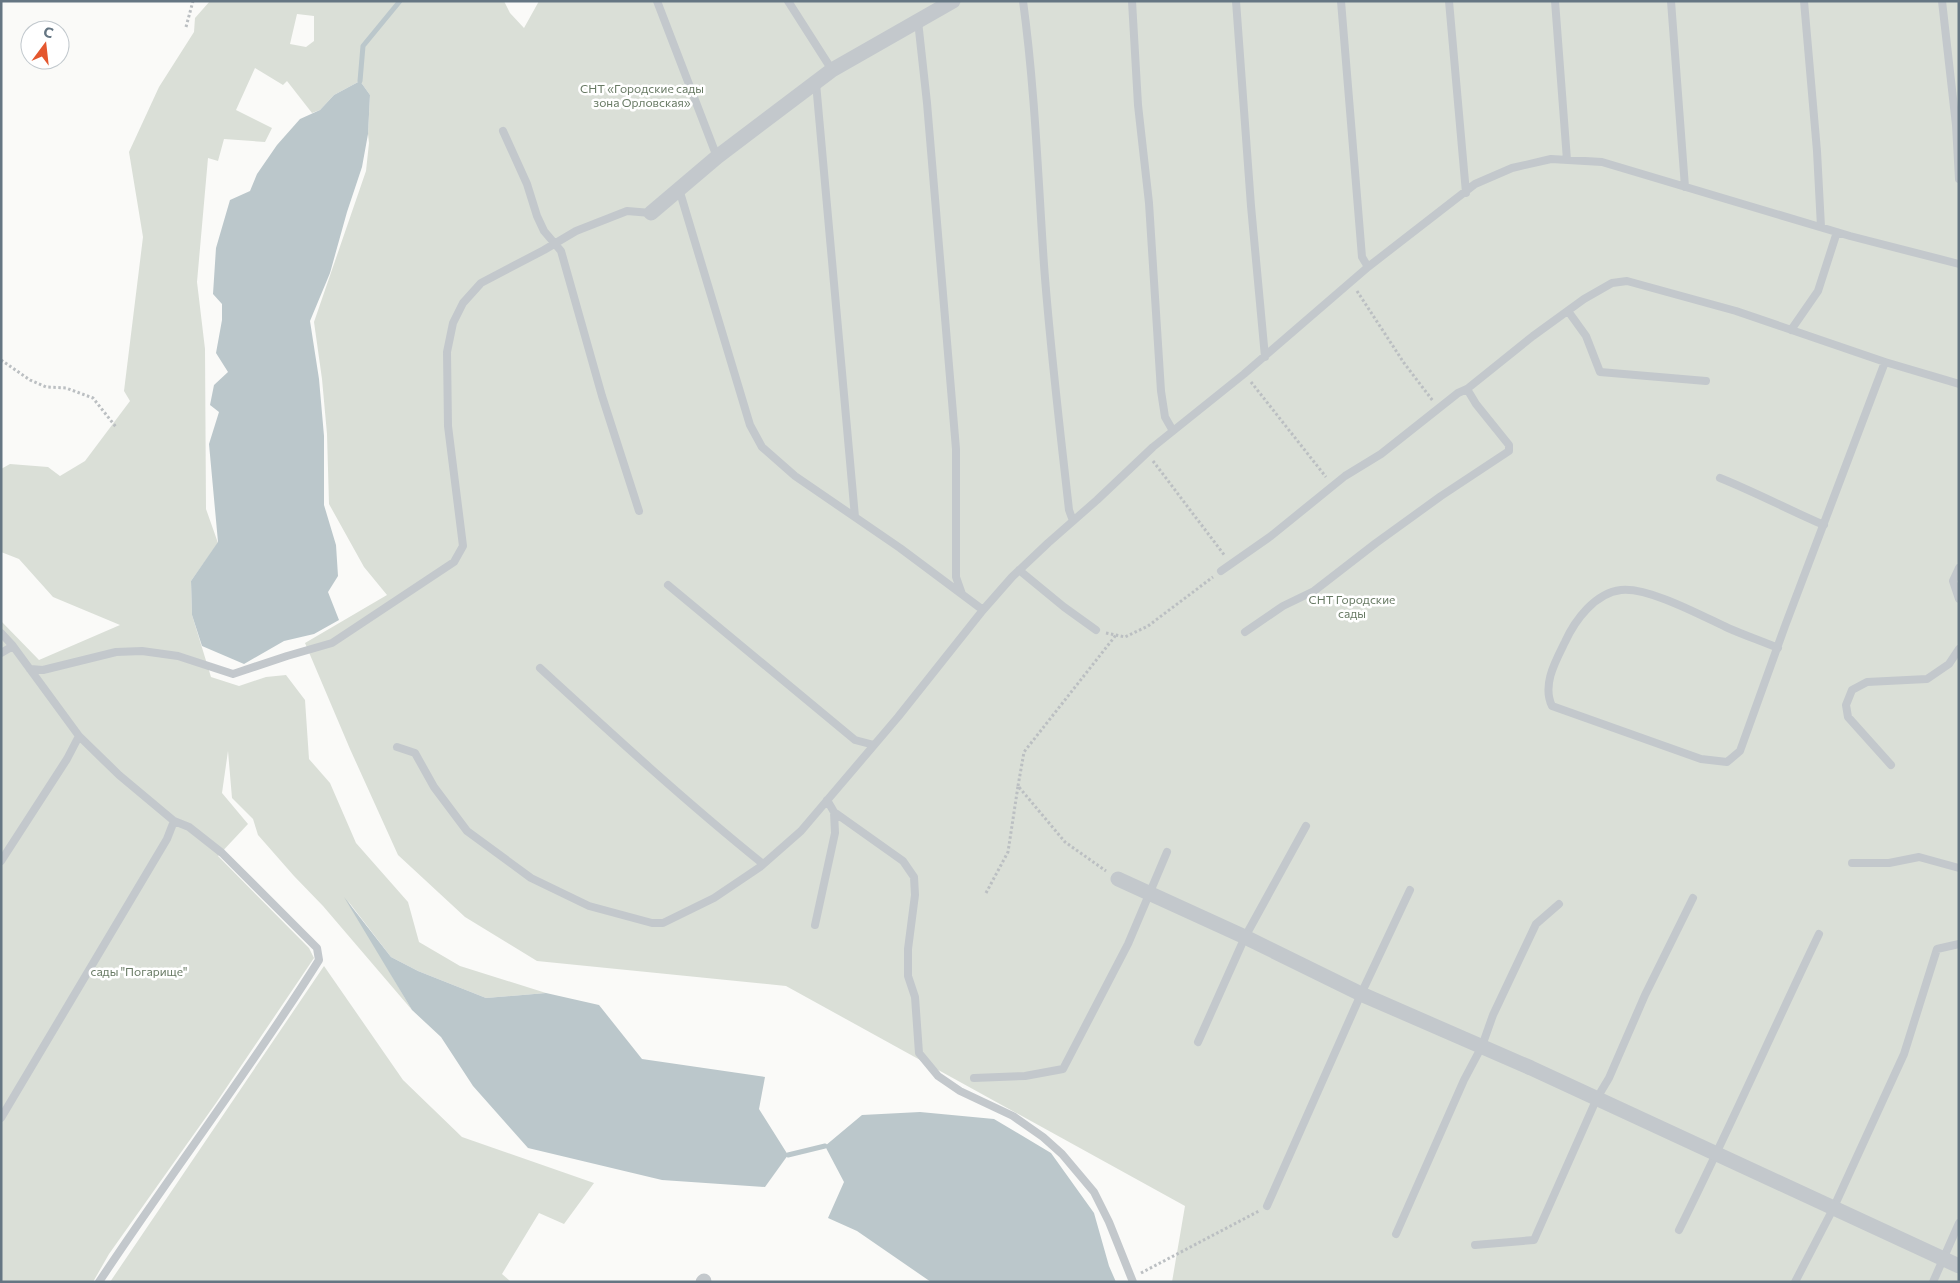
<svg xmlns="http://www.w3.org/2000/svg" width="1960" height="1283" viewBox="0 0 1960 1283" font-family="Commissioner,sans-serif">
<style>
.green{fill:#dadfd7;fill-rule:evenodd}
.water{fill:#bbc7cb}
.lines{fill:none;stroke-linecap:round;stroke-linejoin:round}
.stream{stroke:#bbc7cb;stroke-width:5}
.path{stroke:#bbbfc2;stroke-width:3;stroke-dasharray:2.5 2.5;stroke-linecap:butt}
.service{stroke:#c3c8cc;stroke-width:8}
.minor{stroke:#c3c8cc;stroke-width:15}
.labels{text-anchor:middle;stroke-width:5;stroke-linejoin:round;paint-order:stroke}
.park-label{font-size:12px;fill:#687a64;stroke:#fff}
</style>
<rect width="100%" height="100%" fill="#fafaf8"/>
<path class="green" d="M210,1H504L510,13L524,28L539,1H1959V1282H1172L1185,1206L786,986L537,961L465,917L398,855L350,749L305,643L387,595L364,567L329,504L327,434L322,379L314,322L366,171L369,143L368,134L370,95L360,81L334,95L320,110L312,113L287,81L283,85L255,68L236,110L272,128L265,142L224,139L218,161L208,158L197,282L205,349L206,509L218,543L191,581L192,615L211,677L239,686L266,677L286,675L305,700L309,759L330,783L356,843L408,902L419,942L460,966L546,993L486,998L418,971L391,957L348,901L412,1010L323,906L294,876L258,835L253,819L232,798L228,751L222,793L248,824L218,856L309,948L314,958L216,1103L109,1254L93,1282H1V621L39,660L120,625L53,597L19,559L1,552V469L10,464L48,467L60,476L85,461L130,401L124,391L143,237L129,152L159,87L194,32L195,18ZM297,14L314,16V41L306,47L290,44Z
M324,966L403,1080L462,1137L594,1183L564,1224L539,1213L502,1274L511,1282H110Z"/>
<path class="water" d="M360,81L370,95L368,134L362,167L347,212L330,273L310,321L319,379L324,436V505L336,545L338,576L328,592L339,620L314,634L284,641L244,664L202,646L192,615L191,581L218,542L209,444L219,412L210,405L214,385L228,372L216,353L222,320V304L213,294L216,248L230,200L250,191L257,174L277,145L300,119L320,110L334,95Z
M344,897L391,957L418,971L486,998L546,993L599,1005L642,1059L765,1077L759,1109L788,1155L765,1187L662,1180L528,1148L473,1086L441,1037L412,1010Z
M920,1112L994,1119L1051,1153L1094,1213L1109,1266L1116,1282H931L857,1231L828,1218L844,1182L825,1146L862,1115Z"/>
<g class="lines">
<path class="stream" d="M360,81L363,46L400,1
M788,1155L825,1146"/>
<path class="path" d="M186,27L193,1
M1357,291L1404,363L1433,401
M1,360L30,380L46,387L66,388L93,398L116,427
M1251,382L1326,477
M1153,461L1225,556
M1106,633L1125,637L1148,626L1213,577
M1018,786L1024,752L1116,635
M986,893L1008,852L1018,786L1065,842L1106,871
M1141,1273L1259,1211"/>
<path class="service" d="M657,1L717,157
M788,1L832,70
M1023,1C1035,89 1038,177 1044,265C1050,347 1060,429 1069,510L1073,521
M1132,1L1138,105L1149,203L1161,391L1165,417L1173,431
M1236,1L1251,206L1265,357
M1341,1L1362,257L1368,267
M1449,1L1466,193
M1555,1L1567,160
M1671,1L1685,187
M1804,1L1817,151L1821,227
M1942,1L1956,125L1959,179
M918,21L927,103L956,449V577L962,594
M816,83L855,517
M503,131L527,184L537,216L544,231L561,251L602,396L639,511
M679,189L750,425L762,447L795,476L900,548L983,610L1012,577L1048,543L1097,500L1153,447L1244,374L1368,267L1475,184L1512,168L1551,159L1602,162L1850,236L1959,264
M1568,311L1586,336L1600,372L1706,381
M1791,330L1818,291L1837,232
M1720,478C1755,492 1789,510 1824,525
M1959,568L1953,581L1959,599
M1019,570L1064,607L1096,630
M1221,571L1271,536L1345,476L1381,454L1458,393L1467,389L1533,336L1584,299L1612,283L1627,281L1736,311L1885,362L1959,384
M668,585L855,740L874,745
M1245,632L1283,606L1314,591L1376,543L1441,496L1509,451V445L1476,404L1467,389
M1,633L13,646L79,736L119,775L174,821L189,827L222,853L317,948L319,960C250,1070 171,1173 99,1282
M1778,648C1761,641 1744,635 1728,628C1702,616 1649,587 1621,590C1595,593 1575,620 1565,642C1555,662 1542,685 1552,706L1701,759L1727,762L1740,751L1785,626L1885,362
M1,653L13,646
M540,668C613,735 686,802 763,864
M30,669L43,670L116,652L142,651L178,656L233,674L287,656L332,643L454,562L463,546L448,426L447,352L453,323L463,303L481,283L544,250L576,231L627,211L651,213
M397,747L415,753L434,787L467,831L531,878L589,906L652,923H663L714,898L760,867L801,831L898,717L983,610
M1891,765L1848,717L1846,705L1852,690L1867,682L1927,679L1949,664L1959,649
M827,800L834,812L903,861L914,877L915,895L908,949V976L915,997L919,1053L938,1076L960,1091L1013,1116L1043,1137L1062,1154L1094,1192L1109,1222L1133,1282
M1,861L67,759L79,736
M1852,863H1889L1919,857L1959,868
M815,925L835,833L834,812
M1198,1042L1245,937L1306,826
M974,1078L1025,1076L1063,1069L1128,944L1167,852
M1,1118L167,839L174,821
M1267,1206L1361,994L1410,890
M1679,1230C1728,1132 1772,1032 1819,934
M1396,1234L1464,1080L1482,1046L1493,1015L1536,924L1559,904
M1475,1245L1534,1240L1597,1098L1609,1078L1645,995L1693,898
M1795,1282L1833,1209L1904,1054L1937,949L1959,944
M1933,1282L1959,1223"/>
<path class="minor" d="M651,213L717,157L832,70L953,1
M1118,879L1245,937L1361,994L1531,1068L1959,1266
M703,1282L704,1281"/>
</g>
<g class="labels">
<g class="park-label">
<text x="642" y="93">СНТ «Городские сады<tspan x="642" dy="14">зона Орловская»</tspan></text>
<text x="1352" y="604">СНТ Городские<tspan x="1352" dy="14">сады</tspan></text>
<text x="139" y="976">сады "Погарище"</text>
</g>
</g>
<rect width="1960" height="1283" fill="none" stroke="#657683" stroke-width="5"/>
<g transform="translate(45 45) rotate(15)"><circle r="24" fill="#ffffff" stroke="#c1c8cd"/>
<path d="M0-4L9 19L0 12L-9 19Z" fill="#e4572e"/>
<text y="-8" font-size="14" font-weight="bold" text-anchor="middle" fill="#657683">С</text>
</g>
</svg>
